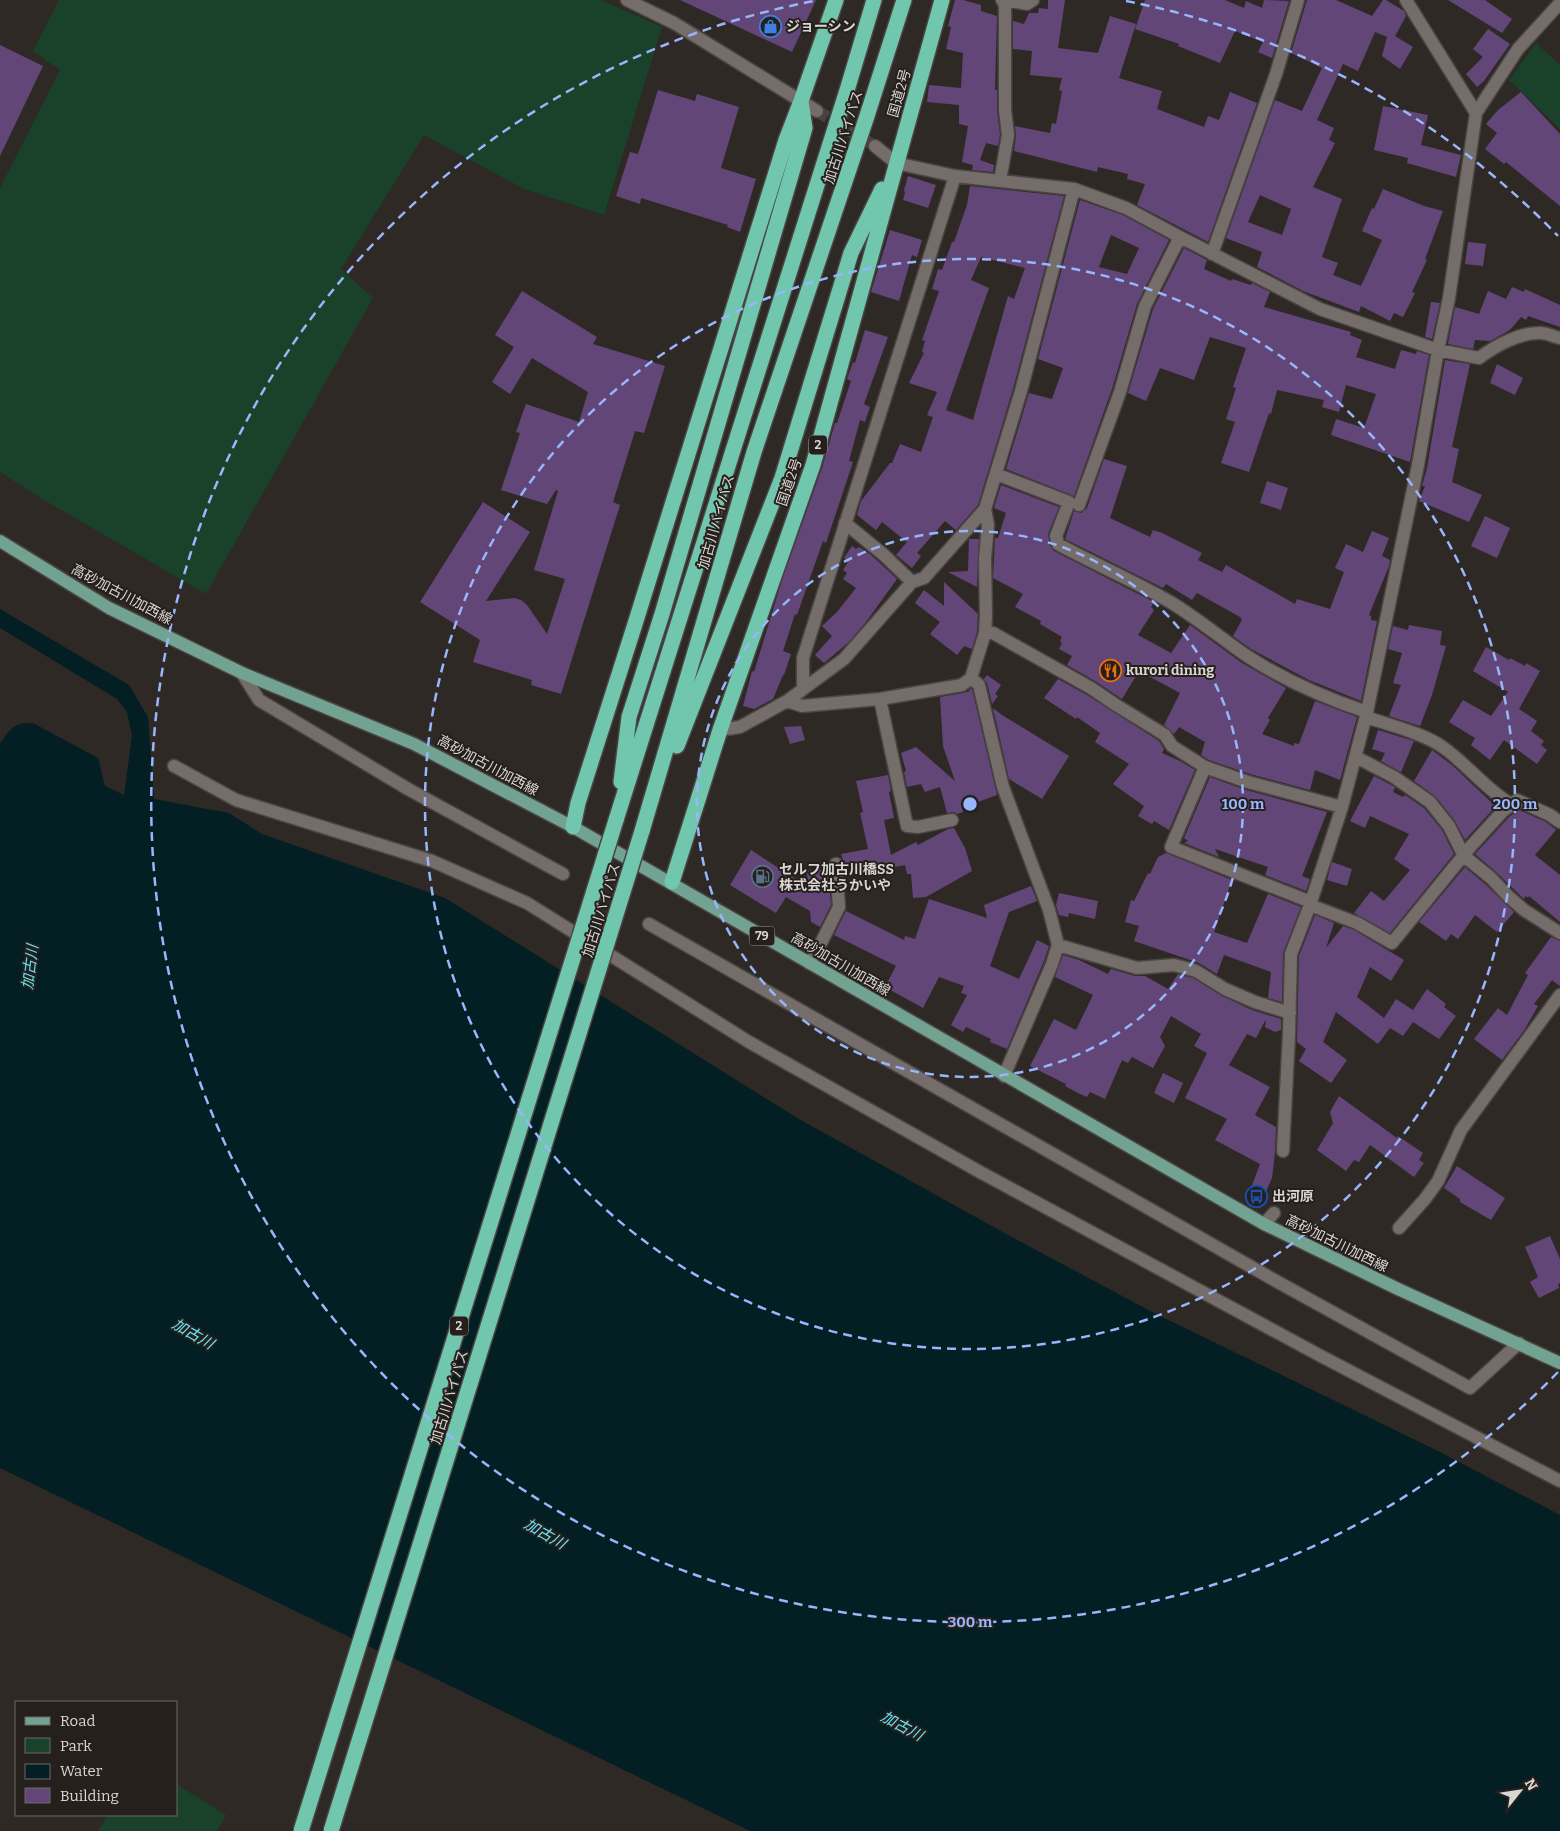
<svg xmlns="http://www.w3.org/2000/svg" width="1560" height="1831" viewBox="0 0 1560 1831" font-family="Bitter,'Noto Sans JP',serif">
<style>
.green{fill:#1a4129}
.water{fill:#031f23}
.building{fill:#634678;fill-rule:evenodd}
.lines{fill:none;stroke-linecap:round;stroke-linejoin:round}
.minor-tunnel{stroke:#494340;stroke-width:12;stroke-dasharray:12 6;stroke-linecap:butt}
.minor-casing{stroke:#4a4542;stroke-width:15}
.major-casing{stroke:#4a4542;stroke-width:15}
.highway-casing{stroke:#4a4542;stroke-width:18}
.minor{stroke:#746d69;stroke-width:12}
.major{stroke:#72a392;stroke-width:12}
.highway{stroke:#70c7ad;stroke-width:15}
.highway-bridge-casing{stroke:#4a4542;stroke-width:18;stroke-linecap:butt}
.highway-bridge{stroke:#70c7ad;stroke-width:15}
.ring{fill:none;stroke:#98b6fd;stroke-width:2.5;stroke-dasharray:9 6}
.labels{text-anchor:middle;stroke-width:4;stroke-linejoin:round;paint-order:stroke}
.shield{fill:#25201c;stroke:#a49f9d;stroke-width:1}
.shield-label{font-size:12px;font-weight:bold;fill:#dad6d4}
.poi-label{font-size:14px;font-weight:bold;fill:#dad6d4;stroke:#25201c;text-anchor:start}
.street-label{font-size:14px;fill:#dad6d4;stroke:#25201c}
.water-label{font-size:15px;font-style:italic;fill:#64e4fa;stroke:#25201c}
.centre{fill:#98b6fd;stroke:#25201c;stroke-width:2.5}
.ring-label{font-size:15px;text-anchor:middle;font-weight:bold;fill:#98b6fd;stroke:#25201c;stroke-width:4;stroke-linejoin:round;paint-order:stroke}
</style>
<rect width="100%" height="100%" fill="#2f2926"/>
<path class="green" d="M59,0H601L662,27L604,215L524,189L424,135L341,269L373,298L206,594L39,497L0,472V188L60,70L33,51Z
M1536,43L1560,65V129L1509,80Z
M176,1784L226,1815L217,1831H98L108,1815H176Z"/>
<path class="water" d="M0,609L129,685L148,717L154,799L229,813L262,834L445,898L799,1119L1008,1235L1154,1313L1438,1451L1560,1515V1831H750L0,1468V743C11,729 13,722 33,723L98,758L105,786L124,795L132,736L127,712L117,699L0,628Z"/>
<path class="building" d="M680,0H816L792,52Z
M955,0H963L981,5V11L997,16L995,90H997V110L1000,135L998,146L986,143L980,160L994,165L993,172L972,170L973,165L962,162L968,126L959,124V105L927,102L929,85L961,88L963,53L946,49L951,27L948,26Z
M1048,0H1065L1058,48L1098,53L1110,16L1136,24L1119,78L1162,91L1157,109L1204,127L1208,116L1219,120L1230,92L1257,103L1208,242L1137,205L1145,184L1127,179L1128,174L1098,167L1097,172L1014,151L1016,136L1015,126L1050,133L1052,123L1056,124L1062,91L1059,90L1062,78L1030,75L1032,51L1013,49V21L1024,24L1029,13H1038L1039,8L1048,9Z
M1145,0H1225L1244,8L1246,1L1262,8L1264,0L1289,1L1272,58L1258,52L1263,42L1235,31L1220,63L1178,46L1179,44L1135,29Z
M1307,0H1336L1372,16L1383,0H1386L1404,11L1406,16L1395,36L1413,47L1400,69L1382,56L1387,37L1375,32L1358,71L1343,64L1317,120L1334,128L1329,140L1335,143L1313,187L1342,199L1322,257L1338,263L1333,275L1361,286L1382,240L1362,231L1372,208L1374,209L1383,189L1424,206L1443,211L1425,259L1427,260L1412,292L1415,293L1403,317L1394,313L1390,321L1361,306L1359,312L1303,291L1257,267L1262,252L1226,238L1275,100L1302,111L1322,68L1291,53ZM1260,195L1291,209L1282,235L1248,222Z
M1448,0H1485L1512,19L1502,33Z
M1488,29L1510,44L1484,81L1477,87L1466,74L1483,57L1473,49Z
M0,45L43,66L0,156Z
M658,90L695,101L697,94L739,107L721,168L756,179L740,232L727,227L728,225L641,198L640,204L616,196L630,152L638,154Z
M1521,92L1560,134V206L1506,162L1504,164L1485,149L1497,133L1486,124L1498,110Z
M1383,106L1428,115L1421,145L1461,155L1456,177L1407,163L1408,158L1374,150Z
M908,176L936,185L928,208L903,200L905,193L904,190Z
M970,186L1064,196L1013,389L978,505L956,530L945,521L917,553L921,556L912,568L896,555L907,542L882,522L876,530L857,515L861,501L890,463H892L900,444L921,452L933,417L927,415L937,392L909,383L924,353L922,352L925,341L922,340L939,291L932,289L938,269L942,270L952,242H954L967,205ZM981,257L1025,268L1014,299L1008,296L973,420L946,410L989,288L971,280Z
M1080,200L1123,215L1169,240L1137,304L1112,389L1074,496L1006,469L1029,393L1052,399L1063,368L1038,359ZM1111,235L1139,248L1127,274L1099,267Z
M890,230L922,240L917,257L912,255L899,301L871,292Z
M1468,242L1486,244L1483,266L1465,264Z
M1184,248L1207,260L1204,269L1231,281L1232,279L1251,285L1252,283L1270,292L1264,307L1351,332L1350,335L1362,340L1356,357L1395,369L1401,350L1416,354L1417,351L1429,355L1410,462L1331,435L1336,419L1364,428L1376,394L1346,385L1339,412L1322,407L1324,400L1277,390L1271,414L1269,413L1249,472L1221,463L1235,422L1226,419L1236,388L1233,387L1246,348L1210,337L1194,380L1160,368L1146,401L1128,393L1153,309Z
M1512,287L1524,292L1525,289L1560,305V327L1528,316L1526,320L1521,317L1510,330L1490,341L1475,340L1473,349L1448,344L1455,307L1479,314L1488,291L1506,299Z
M522,291L597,337L593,344L665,366L644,433L635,431L613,502L620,505L561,694L531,685L532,680L473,662L480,640L420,602L483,502L530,532L486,601L514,598L521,600L527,605L547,634L565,579L534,570L558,491L556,490L547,504L501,490L520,433L516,432L526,404L579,422L588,392L532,358L510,394L492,382L514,347L495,335Z
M1431,302L1440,303L1432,339L1425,337Z
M865,330L888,337L864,404L870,407L865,422L860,420L849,461L853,462L826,543L823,541L797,615L795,614L783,651L791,654L784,675H783L773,699L754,709L743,706L752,671L754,672L783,577L822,468L835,423H837L851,381L847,379L853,362L855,363Z
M1445,360L1470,364L1452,447L1459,449L1452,482L1482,495L1469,522L1419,501L1425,486H1422L1427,468Z
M1497,364L1523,378L1515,395L1490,383Z
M1104,459L1127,466L1110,518L1150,537L1153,530L1162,533L1202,553L1198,560L1222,572L1226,565L1295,604L1297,599L1330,609L1344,572L1335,568L1346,544L1363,552L1372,531L1389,538L1382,556L1390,560L1389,566L1369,615L1371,616V620L1377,621L1361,701L1309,680L1251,649L1233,636L1242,620L1240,617L1197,593L1192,600L1166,584L1163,588L1065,539L1074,511L1081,513L1087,508Z
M1267,481L1288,488L1281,510L1260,503Z
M1001,485L1059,507L1048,534L1050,546L1054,551L1154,602L1151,607L1154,610L1138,635L1171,653L1190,625L1242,663L1286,688L1268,718L1270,720L1262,734L1294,746V743L1299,744L1315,701L1357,717L1340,780L1315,770L1310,790L1250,774L1209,760L1201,755L1205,742L1179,727L1174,734L1164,725L1180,693L1139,671L1122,699L1095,681L1067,665L1072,656L1059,649L1062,643L1060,641L1062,637L1040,624L1041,621L1015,607L1023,594L993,578L995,538H998L1006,513L994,508Z
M1485,516L1510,528L1497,558L1471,546Z
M969,539H979L977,587L948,572L968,571Z
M852,546L856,549L859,547L870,554L897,579L866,622L849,642L824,663L815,655L832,636L822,626L837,612L856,588L843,579L847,573L843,570L848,562L844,558Z
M944,582L978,614L977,632L972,649L964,646L957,655L930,634L940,622L915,603L924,590L944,606Z
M1409,625L1442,631L1440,645L1446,646L1432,695L1420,726L1389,716L1401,685L1393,683L1402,653L1388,649L1393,626L1408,630Z
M1486,647L1509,660L1510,658L1525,666L1526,663L1540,671L1519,709L1537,721L1531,731L1544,741L1541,745L1547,750L1537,764L1504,740L1490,760L1471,745L1475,738L1449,722L1463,700L1491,716L1508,692L1473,671Z
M987,675L1001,685L995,694L998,696L992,704L987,683L984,679Z
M1058,679L1087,695L1159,741L1164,749L1162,753L1180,761L1195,770L1169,830L1154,821L1152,824L1138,816L1144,806L1113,784L1129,764L1095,742L1100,733L1077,717L1076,719L1044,698Z
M969,689H972L997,795L962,808L963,812L957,814L954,812L947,813L940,787L925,792L921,784L907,787L904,772L906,771L901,753L916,747L955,781L943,746L940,697L963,693L970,691Z
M993,708L1002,715L1069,756L1042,799L1009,779Z
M801,726L805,740L790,744L784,727Z
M1378,730L1414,741L1401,772L1381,761L1385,753L1372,749Z
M1432,750L1452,765L1493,804L1494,802L1497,805L1465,840L1455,821L1436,797L1414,781Z
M888,775L891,791L889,792L894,818L884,820L891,855L916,842L918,845L948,829L954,828L965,848L972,871L926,897L913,898L911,874H907L905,865L845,877L844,863L841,854L868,849L860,813L863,812L856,781Z
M1374,776L1395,787L1393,792L1403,797L1405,795L1424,808L1442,830L1454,854L1390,933L1354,913L1371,891L1384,901L1410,870L1394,859L1409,834L1370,816L1365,828L1350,821Z
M1210,777L1246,790L1327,812L1302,876L1310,879L1306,891L1265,875L1268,867L1215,849L1219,857L1184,843L1188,841L1184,838Z
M1519,810L1546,822L1556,830L1535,855L1560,875V922L1529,896L1528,898L1526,896L1524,899L1496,872L1475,854L1509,817Z
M751,850L808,887L807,871L828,869L831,905L820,927L811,922L810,911L786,897L776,913L730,885Z
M1166,853L1232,880L1214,932L1247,943L1268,894L1301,907L1283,953L1282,1002L1268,998L1271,972L1224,955L1217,974L1199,963L1134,941L1139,926L1125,922L1131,900L1134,901L1148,873L1150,874L1158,857Z
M1332,862L1352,869L1347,886L1327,880Z
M1465,867L1485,884L1514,912L1497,932L1475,915L1458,939L1451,934L1446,941L1419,922Z
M1031,886L1037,901L1009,912L990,966L1019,979L1037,940L1049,946L1044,961L1007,1049L990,1042L991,1039L966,1027L963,1032L951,1025L967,995L961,993L964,986L939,977L923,1008L885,987L896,966L834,935L846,911L904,940L905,936L915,939L929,899L987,918L984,905Z
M1059,893L1098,901L1095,919L1069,913L1068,917L1059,915L1056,905Z
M1315,915L1334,923L1326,948L1343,926L1354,930L1404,960L1391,981L1370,967L1357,997L1384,1018L1396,999L1413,1010L1427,989L1446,1004L1444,1007L1456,1016L1439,1039L1413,1022L1403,1036L1390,1028L1378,1044L1336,1012L1323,1042L1347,1060L1331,1083L1299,1061L1306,1049L1297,1042L1299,956Z
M1551,937L1560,941V986L1552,980L1534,1004L1538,1006L1525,1029L1502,1060L1474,1039L1498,1008L1507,1015L1528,975L1525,973Z
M1063,955L1079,960L1108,974L1111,969L1135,976H1145L1168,989L1178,974L1184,976L1193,978L1222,996L1252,1010L1281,1019V1030L1275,1032L1265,1027L1266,1019L1256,1038L1247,1034L1229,1065L1270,1087L1255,1115L1276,1127L1275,1153L1272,1178L1265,1194L1251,1188L1260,1164L1215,1140L1227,1119L1185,1098L1207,1053L1194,1046L1201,1034L1171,1016L1160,1037L1165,1046L1153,1068L1132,1057L1128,1063L1122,1060L1105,1099L1090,1092L1087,1097L1080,1094L1065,1086L1066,1084L1030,1066L1054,1019L1076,1030L1093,995L1055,977Z
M1163,1073L1183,1083L1174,1103L1154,1093Z
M1339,1096L1397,1138L1398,1136L1423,1153L1419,1160L1424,1163L1414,1177L1370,1145L1359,1162L1354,1160L1346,1171L1317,1150L1333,1123L1330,1112Z
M1457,1166L1505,1198L1491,1220L1460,1202V1199L1444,1188Z
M1550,1236L1560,1259V1283L1558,1284L1559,1288L1539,1298L1530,1282L1538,1277L1525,1247Z"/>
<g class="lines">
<path class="minor-tunnel" d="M817,111L875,146"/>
<defs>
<path id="minor" d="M627,0L674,23L817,111
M1006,0L1027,4L1033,0
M1406,0L1476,113
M875,146L896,163L955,176L1074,189L1126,208L1180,237L1320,309L1438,350L1479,358C1495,346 1520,332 1541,333C1547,333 1554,337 1560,338
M1000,181L1008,135L1005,110V5L1002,0
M1212,254L1276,74L1298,0
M996,474L1069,502L1056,536L1058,544C1096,565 1135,581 1172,603C1198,619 1222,639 1247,656C1284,680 1325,698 1367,712
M1079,505L1120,392L1145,306L1180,237
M845,523L884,555L912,582
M985,633H993L1091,688L1116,705L1165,735L1172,746L1205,767L1248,782L1342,807
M242,673L259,700L408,789L563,874
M971,678L979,685L1003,787L1049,910L1058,945L1052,964L1004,1076
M803,688V658L955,176
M880,699L907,826L918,827L952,820
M787,701L802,706L880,699L962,685L971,678L985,633L986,616L985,559L988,525L985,509
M1366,717C1389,725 1426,734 1444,748C1469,766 1484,788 1512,805
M720,730L740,727L787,701L844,659L912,582L924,578L985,509L1021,391L1074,189
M1356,757L1394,777L1430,802L1449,826L1464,856L1491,878L1508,896L1524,910L1560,933
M174,766L236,800L432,861L527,903L749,1042L980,1172L1319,1355L1560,1481
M1205,767L1171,847L1311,902
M1310,905L1357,923L1392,943L1472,845L1503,811L1517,800L1550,815L1560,822
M649,924L1276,1281L1470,1388L1519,1343
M1058,945L1137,968L1174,965L1186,968L1196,971L1225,989L1255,1002L1290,1013
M809,963L821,943L839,907L836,864
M1283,1151L1289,1034L1291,954L1310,905L1342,807L1367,712L1418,465L1438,350L1449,298L1476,113L1518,49L1560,3
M1264,1224L1274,1213
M1399,1228L1425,1199L1438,1181L1461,1130L1560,995"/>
<path id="major" d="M0,541L109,608L242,673L414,744L573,827L1264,1224L1398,1289L1560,1363"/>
<path id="highway" d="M677,746L782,478L851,253L882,189
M621,782L629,717L662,614L805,128L801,101
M616,820L848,87L874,0
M573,827L578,803L635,624L786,140L801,101L836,0
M642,831L754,452L866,119L904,0
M672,882L720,730L813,465L942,0"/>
</defs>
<use href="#minor" class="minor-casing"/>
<use href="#major" class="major-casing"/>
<use href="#highway" class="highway-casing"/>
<use href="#minor" class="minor"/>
<use href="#major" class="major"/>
<use href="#highway" class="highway"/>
<defs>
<path id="highway-bridge" d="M301,1831L616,820
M331,1831L642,831"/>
</defs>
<use href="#highway-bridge" class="highway-bridge-casing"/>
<use href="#highway-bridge" class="highway-bridge"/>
</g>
<g class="ring">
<circle cx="970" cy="804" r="273"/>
<circle cx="970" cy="804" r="545"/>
<path d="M1558 1372A818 818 0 1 1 814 1M1126 1A818 818 0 0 1 1558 236"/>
</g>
<defs>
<symbol id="shop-ring" viewBox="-11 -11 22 22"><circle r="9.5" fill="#25201c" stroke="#3f7fe0" stroke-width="1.5"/><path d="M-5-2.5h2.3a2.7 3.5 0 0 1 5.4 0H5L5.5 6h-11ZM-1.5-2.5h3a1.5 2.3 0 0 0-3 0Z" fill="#3f7fe0"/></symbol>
<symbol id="restaurant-ring" viewBox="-11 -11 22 22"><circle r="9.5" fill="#25201c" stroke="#e8710a" stroke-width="1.5"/><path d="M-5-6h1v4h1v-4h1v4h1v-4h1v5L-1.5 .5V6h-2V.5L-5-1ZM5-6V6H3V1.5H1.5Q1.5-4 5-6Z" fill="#e8710a"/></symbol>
<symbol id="fuel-ring" viewBox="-11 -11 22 22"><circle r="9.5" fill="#25201c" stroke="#5c6f8a" stroke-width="1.5"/><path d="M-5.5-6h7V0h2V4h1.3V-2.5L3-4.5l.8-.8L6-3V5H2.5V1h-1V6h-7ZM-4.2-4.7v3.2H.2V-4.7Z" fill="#5c6f8a"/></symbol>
<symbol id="bus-ring" viewBox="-11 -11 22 22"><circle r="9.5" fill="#25201c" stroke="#1a4fb4" stroke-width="1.5"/><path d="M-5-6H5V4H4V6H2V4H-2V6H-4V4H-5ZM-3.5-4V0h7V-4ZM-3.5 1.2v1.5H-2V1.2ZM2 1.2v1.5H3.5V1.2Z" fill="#1a4fb4"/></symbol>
</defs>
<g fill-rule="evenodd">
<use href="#shop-ring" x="758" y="14" width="25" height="25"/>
<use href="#restaurant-ring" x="1098" y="658" width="25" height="25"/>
<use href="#fuel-ring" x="750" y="864" width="25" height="25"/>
<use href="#bus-ring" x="1244" y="1184" width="25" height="25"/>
</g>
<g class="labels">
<g class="shield">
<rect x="809" y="435.5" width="18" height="19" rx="4"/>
<rect x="749.5" y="926.5" width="25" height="19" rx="4"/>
<rect x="450" y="1316.5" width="18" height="19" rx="4"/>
</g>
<g class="shield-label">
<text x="818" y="449">2</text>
<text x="762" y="940">79</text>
<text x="459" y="1330">2</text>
</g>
<g class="poi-label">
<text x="786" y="31">ジョーシン</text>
<text x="1126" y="675">kurori dining</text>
<text x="779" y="874">セルフ加古川橋SS<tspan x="779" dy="16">株式会社うかいや</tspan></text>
<text x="1272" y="1201">出河原</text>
</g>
<g class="street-label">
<text transform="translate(899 93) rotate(-74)" y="5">国道2号</text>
<text transform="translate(843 137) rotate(-72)" y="5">加古川バイパス</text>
<text transform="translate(789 482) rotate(-71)" y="5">国道2号</text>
<text transform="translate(716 522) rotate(-74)" y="5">加古川バイパス</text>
<text transform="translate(122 594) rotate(28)" y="5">高砂加古川加西線</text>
<text transform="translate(488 765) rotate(28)" y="5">高砂加古川加西線</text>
<text transform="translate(601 910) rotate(-73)" y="5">加古川バイパス</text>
<text transform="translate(841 964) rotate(30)" y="5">高砂加古川加西線</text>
<text transform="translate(1337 1243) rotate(26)" y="5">高砂加古川加西線</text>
<text transform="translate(449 1397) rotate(-73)" y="5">加古川バイパス</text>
</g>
<g class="water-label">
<text transform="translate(30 967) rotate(-83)" y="5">加古川</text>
<text transform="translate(193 1334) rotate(30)" y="5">加古川</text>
<text transform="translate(545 1534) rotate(30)" y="5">加古川</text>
<text transform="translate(902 1726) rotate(28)" y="5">加古川</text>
</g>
</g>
<circle cx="970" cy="804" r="8" class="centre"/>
<g class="ring-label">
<text x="1243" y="809">100 m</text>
<text x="1515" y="809">200 m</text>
<text x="970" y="1627">300 m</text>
</g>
<rect x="15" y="1701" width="162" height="115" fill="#25201c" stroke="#6d6966"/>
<rect x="25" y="1717" width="25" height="8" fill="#72a392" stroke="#6d6966"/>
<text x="60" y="1726" font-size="15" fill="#dad6d4">Road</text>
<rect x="25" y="1738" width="25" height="15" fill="#1a4129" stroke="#6d6966"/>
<text x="60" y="1751" font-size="15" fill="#dad6d4">Park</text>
<rect x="25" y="1764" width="25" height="15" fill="#031f23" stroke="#6d6966"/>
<text x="60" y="1776" font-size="15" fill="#dad6d4">Water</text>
<rect x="25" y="1788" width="25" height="15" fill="#634678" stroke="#6d6966"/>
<text x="60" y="1801" font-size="15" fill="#dad6d4">Building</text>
<g transform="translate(1520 1791) rotate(60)" stroke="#25201c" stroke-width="4" paint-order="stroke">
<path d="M0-4L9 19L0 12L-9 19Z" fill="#dad6d4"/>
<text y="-8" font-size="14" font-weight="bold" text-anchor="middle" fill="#dad6d4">N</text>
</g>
</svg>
